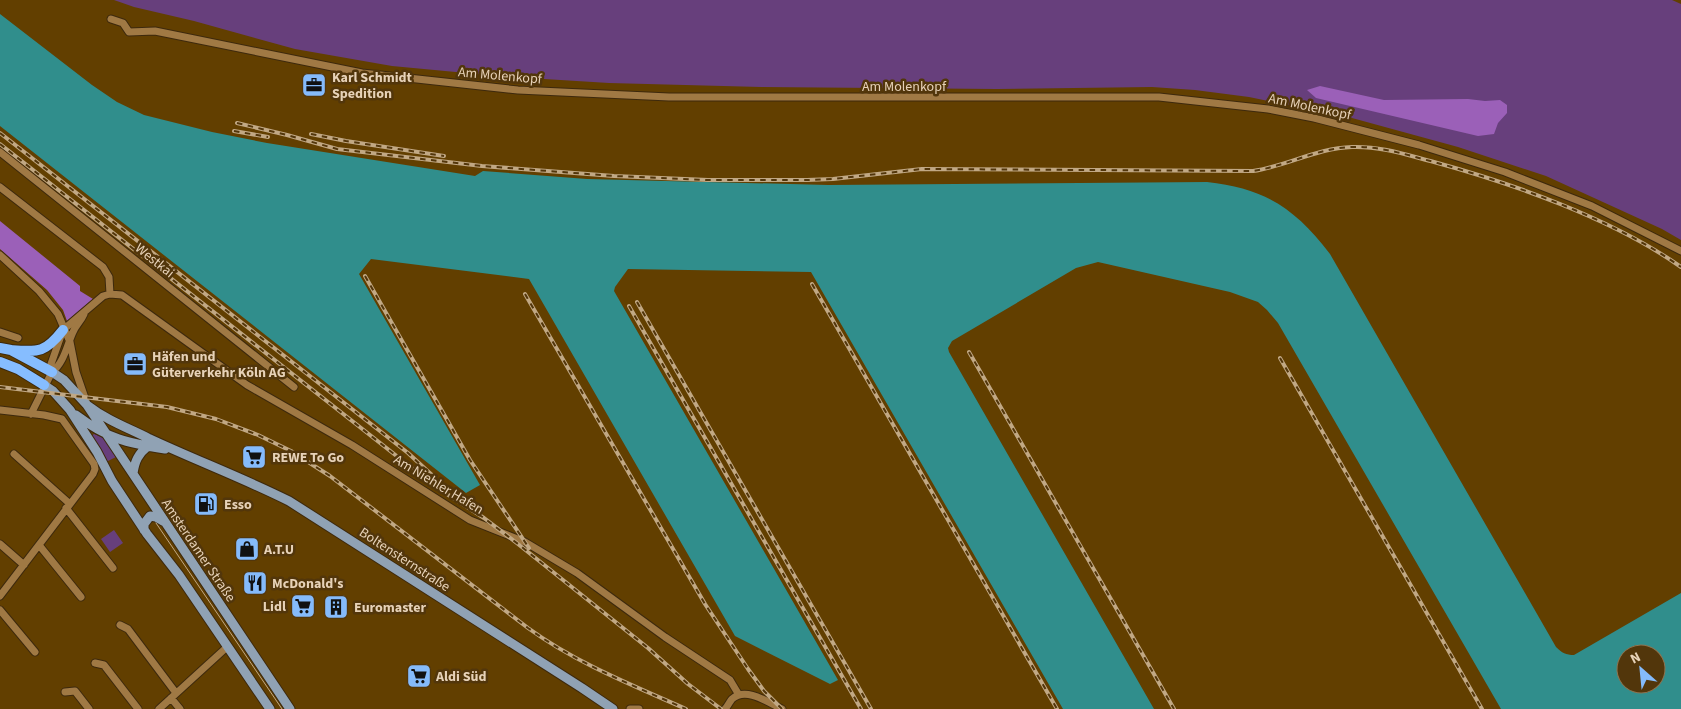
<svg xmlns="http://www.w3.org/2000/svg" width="1681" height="709" viewBox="0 0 1681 709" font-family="'Source Sans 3',sans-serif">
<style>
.green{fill:#673f7c}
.forest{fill:#9b60b8}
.water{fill:#308e8c;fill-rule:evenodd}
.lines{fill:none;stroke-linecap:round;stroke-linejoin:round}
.minor-casing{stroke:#3d290d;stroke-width:9}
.major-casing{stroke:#3d290d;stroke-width:11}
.highway-casing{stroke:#3d290d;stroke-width:12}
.minor{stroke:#a07944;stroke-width:7}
.major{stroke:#90a2b4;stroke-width:9}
.highway{stroke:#86bdff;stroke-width:10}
.tram{stroke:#c1a884;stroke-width:1}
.rail-casing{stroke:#c1a884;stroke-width:4}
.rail{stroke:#52360b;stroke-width:2;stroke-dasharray:5.5;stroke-linecap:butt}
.labels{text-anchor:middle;stroke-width:5;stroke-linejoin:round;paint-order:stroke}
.street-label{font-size:14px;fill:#e7d2b8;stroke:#52360b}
.poi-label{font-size:14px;font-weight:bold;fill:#e7d2b8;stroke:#52360b;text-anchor:start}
</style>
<rect width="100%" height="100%" fill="#623f00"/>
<path class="green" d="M114,0H1672L1681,4V240L1662,229L1546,176L1458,147L1352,118L1249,97L1195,90L1152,87L997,89L761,87L609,83L498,76L392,66L295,49L194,21L134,7Z
M94,434L104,438L116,457L106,462L91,436Z
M114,530L123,543L110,552L101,539Z"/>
<path class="forest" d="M1320,86L1384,100L1468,99L1485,101L1500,100L1507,105V113L1498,123L1494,134L1478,136L1316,98L1307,90Z
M0,221L80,286V291L93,299L67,321L63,310L47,290L0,249Z"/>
<path class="water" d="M0,14L92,85L117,102L144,115L212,132L267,143L475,176L483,171L587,179L828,185L1207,182C1264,188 1295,208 1330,254L1556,647C1562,653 1566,655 1574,655L1681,593V709H1501L1278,323L1267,310L1258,302L1230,292L1098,262L1076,268L952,341L948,348L949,352L1154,709H1063L811,272L628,269L615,287L614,291L838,680L830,684L735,636L529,279L371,259L359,274L480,485L466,493L0,126ZM1626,654H1656V684H1626Z"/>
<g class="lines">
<defs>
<path id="minor" d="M111,19L123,23L129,32L155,31L362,73L518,90L669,97H1159L1268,109L1314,118L1419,145L1505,172L1592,206L1681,251
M0,152L294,387
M0,187L103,267L109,277L110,294
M0,255L39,291L58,314L70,342L76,372L86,401
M0,332L18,338
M52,372L51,364L63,330L103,296L110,294L122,295L247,385L352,445L470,520L525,542L577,573L665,637L730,680L739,695
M0,410L44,415L62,419L94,464L95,469L93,474L0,596
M31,414L52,372C64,363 67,345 73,332C76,325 81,321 84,314
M14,454L70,504
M66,508L113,568
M0,544L24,565
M39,545L81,597
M0,610L35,652
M120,625L128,629L176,693
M95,663L104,665L138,709
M65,692L75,691L89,709
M171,698L180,709
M159,709L227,647
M630,709H639
M725,709C728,706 730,701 732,699C746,686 769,703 782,709"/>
<path id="major" d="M52,372L64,380L87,405L290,709
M44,385L53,391L70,410L97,452L112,481L147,534L179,575L270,709
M87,405C108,421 126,427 148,438C195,460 243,478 289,501L582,688L613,709
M76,415C108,439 127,443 165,449
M133,473C135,461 138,454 148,446
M144,530V524L150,516L156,517L163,521"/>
<path id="highway" d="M0,348L11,350L52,372
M11,350C39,352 45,353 63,330
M0,362L18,369L44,385"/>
</defs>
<use href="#minor" class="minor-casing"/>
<use href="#major" class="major-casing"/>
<use href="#highway" class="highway-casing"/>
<use href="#minor" class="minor"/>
<use href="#major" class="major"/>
<use href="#highway" class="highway"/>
<path class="tram" d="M156,523L282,709"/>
<defs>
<path id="rail" d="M237,123L287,135L337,149L482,166L614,176L708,180H807L833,179L922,169L1253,171C1287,166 1317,148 1352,147C1381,146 1407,155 1434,162C1514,184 1613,219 1681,267
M234,131L268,137
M0,133L408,453L433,476
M311,134L346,141L444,156
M0,144L436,487L484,518L518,544L648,648L688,684L721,709
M365,276L470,460L529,548
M812,284L1057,709
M525,294L705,604L748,669L764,691L782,709
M637,302L871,709
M629,306L861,709
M969,352L1174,709
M1280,358L1482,709
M0,387L167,407L216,419L258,435L291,451L330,476L528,628C576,663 632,685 686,709"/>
</defs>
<use href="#rail" class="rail-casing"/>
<use href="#rail" class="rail"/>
</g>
<defs>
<symbol id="office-square" viewBox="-11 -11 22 22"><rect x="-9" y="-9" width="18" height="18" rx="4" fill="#85bbfb" stroke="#52360b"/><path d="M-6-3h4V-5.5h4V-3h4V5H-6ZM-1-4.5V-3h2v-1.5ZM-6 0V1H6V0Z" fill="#111"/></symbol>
<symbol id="supermarket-square" viewBox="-11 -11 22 22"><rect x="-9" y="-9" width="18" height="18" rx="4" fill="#85bbfb" stroke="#52360b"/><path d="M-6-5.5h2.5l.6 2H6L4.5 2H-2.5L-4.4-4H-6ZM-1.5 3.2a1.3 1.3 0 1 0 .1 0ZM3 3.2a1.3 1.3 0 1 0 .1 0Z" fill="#111"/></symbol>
<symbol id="fuel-square" viewBox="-11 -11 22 22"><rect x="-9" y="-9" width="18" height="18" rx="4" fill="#85bbfb" stroke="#52360b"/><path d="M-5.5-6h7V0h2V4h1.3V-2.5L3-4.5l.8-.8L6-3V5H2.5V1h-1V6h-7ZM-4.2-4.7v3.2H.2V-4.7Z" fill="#111"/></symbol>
<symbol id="shop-square" viewBox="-11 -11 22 22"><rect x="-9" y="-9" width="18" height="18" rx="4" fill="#85bbfb" stroke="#52360b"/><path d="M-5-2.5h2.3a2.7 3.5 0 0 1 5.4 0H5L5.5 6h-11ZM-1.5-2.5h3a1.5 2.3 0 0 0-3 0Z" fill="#111"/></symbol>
<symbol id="restaurant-square" viewBox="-11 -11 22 22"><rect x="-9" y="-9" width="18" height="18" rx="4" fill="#85bbfb" stroke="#52360b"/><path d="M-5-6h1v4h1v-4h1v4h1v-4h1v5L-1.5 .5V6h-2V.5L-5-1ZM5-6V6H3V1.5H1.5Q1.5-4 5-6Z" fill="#111"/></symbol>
<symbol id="building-square" viewBox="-11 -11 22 22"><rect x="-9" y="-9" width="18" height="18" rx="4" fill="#85bbfb" stroke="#52360b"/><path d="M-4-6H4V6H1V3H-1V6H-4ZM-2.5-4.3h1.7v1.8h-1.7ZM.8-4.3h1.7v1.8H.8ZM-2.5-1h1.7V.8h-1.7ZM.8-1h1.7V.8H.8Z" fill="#111"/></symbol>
</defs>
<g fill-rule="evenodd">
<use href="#office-square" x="300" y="71" width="28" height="28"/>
<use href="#office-square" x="121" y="350" width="28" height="28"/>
<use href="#supermarket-square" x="240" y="443" width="28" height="28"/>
<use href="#fuel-square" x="192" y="490" width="28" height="28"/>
<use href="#shop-square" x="233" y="535" width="28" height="28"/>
<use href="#restaurant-square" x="241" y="569" width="28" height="28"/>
<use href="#supermarket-square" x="289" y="592" width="28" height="28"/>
<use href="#building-square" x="322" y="593" width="28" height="28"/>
<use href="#supermarket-square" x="405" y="662" width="28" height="28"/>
</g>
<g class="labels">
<g class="street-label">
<text transform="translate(500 75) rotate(5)" y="5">Am Molenkopf</text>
<text x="904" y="91">Am Molenkopf</text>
<text transform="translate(1310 106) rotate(12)" y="5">Am Molenkopf</text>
<text transform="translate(155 260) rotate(39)" y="5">Westkai</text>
<text transform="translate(439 484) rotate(31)" y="5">Am Niehler Hafen</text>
<text transform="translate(199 550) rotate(56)" y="5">Amsterdamer Straße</text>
<text transform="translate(405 559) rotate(33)" y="5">Boltensternstraße</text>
</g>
<g class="poi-label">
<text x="332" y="82">Karl Schmidt<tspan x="332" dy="16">Spedition</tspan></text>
<text x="152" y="361">Häfen und<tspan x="152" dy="16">Güterverkehr Köln AG</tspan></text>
<text x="272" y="462">REWE To Go</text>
<text x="224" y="509">Esso</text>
<text x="264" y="554">A.T.U</text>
<text x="272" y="588">McDonald's</text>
<text x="286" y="611" text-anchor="end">Lidl</text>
<text x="354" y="612">Euromaster</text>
<text x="436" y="681">Aldi Süd</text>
</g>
</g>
<g transform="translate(1641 669) rotate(333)"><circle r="24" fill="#52360b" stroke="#8e7450"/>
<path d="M0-4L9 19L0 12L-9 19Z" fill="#85bbfb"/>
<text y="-8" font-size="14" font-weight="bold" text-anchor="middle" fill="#e7d2b8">N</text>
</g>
</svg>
